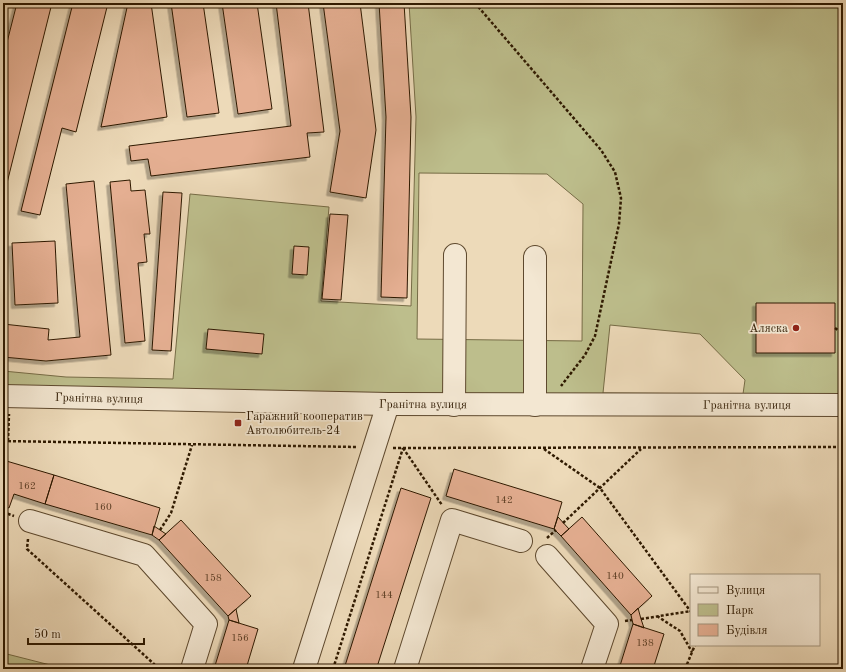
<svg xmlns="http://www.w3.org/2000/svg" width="846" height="672" viewBox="0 0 846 672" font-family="'Old Standard TT',serif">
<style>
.green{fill:#bdbe8c;stroke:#766c46;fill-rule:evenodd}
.building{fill:#e5af92;stroke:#2e1900;filter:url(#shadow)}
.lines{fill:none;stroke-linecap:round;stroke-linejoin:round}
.minor-casing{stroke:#5e492e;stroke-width:24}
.path{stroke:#2e1900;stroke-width:2.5;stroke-dasharray:3 2;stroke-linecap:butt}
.minor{stroke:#f3e7d2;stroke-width:22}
.poi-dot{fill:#8f2418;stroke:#f3e7d2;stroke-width:1.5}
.labels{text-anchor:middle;stroke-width:3.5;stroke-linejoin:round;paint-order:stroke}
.number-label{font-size:10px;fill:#5c3e24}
.poi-label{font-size:12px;fill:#2e1900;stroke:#f3e7d2;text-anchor:end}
.street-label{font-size:12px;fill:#2e1900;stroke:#f3e7d2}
</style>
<defs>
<filter id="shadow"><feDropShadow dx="-3.5" dy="3.5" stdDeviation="0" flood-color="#0004"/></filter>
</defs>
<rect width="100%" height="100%" fill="#eddab9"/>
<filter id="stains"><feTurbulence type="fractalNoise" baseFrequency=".005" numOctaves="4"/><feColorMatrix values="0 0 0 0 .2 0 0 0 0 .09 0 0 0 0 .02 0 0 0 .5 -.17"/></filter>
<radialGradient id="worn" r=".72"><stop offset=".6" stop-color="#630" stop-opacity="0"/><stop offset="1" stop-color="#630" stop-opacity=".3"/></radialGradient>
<path class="green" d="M409,3H843V405L3,396V371L66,377L173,379L190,194L329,207L321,301L411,306L416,117ZM419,173L547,174L583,204L582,341L417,339ZM610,325L700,334L745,380L743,394L603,393Z
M3,653L66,669H3Z"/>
<path class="building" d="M17,3H52L3,199V58Z
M73,3H108L76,132L62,128L40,215L21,211Z
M128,3H151L167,117L101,127Z
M171,3H203L219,113L187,117Z
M222,3H257L272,109L238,114Z
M276,3H308L324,132L307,133L310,157L151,176L148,159L131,161L129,146L291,126Z
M323,3H360L376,130L366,198L330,192L340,131Z
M379,3H404L411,117L407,298L381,297L386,117Z
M130,180L131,191L145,190L150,234H144L147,262L138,263L145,341L125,343L110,182Z
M94,181L111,355L46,361L3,357V324L49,329L48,340L80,337L66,184Z
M163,192L182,193L171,351L152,350Z
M330,214L348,215L341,300L322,299Z
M55,241L58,303L15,305L12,243Z
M294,246L309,247L307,275L292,274Z
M756,303H835V353H756Z
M208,329L264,334L262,354L206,349Z
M3,460L54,475L45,504L14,494L9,508L3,506Z
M454,469L562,502L554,529L446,496Z
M54,475L160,508L152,535L45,504Z
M401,488L431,498L377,667V669H344Z
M558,517L569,529L561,536L554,529Z
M582,517L652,596L631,615L561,536Z
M181,520L251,596L228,616L159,540Z
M154,526L166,534L159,540L152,535Z
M638,608L641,619L644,628L633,624L631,615Z
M236,609L239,623L229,620L228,616Z
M229,620L258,629L246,669H214Z
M633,624L664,634L653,669H619Z"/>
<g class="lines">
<defs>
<g id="minor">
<path d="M535,257V405"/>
<path id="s1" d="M3,396L388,404L843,405"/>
<path d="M454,405L455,255"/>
<path d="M30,521L144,555L206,624L192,669"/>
<path d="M547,556L607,624L592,669"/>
<path d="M304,669L388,404"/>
<path d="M405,669L452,520L521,541"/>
</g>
</defs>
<use href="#minor" class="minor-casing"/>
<path class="path" d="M475,3L601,150L615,172L621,198L619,224L595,336L585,355L561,386
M835,328L843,334
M3,441L356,447
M8,441L9,414
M393,448L843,447
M403,448L442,505
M544,449L600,488L691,612
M3,512L14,516
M563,523L641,449
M160,530L171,513L192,445
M547,538L556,530
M28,539L27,549L154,664L157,669
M657,616L680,631L692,652
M641,619L691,611
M625,621L632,620
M333,669L403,448
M685,669L695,645"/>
<use href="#minor" class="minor"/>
</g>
<g class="poi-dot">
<circle cx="796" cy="328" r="4"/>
<rect x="234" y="419" width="8" height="8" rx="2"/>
</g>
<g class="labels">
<g class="number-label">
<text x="27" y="489">162</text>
<text x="504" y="503">142</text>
<text x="103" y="510">160</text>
<text x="615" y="579">140</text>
<text x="213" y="581">158</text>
<text x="384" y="598">144</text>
<text x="240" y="641">156</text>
<text x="645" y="646">138</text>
</g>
<g class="poi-label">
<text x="788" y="332">Аляска</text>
<text x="246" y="420" text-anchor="start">Гаражний кооператив<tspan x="246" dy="14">Автолюбитель-24</tspan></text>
</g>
<g class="street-label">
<text dy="4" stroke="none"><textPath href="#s1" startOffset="96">Гранітна вулиця</textPath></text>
<text dy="4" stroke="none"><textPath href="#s1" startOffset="420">Гранітна вулиця</textPath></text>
<text dy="4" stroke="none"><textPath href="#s1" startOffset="744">Гранітна вулиця</textPath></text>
</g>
</g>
<rect width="846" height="672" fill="none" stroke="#eddab9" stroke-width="16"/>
<rect x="4" y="4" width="838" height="664" fill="none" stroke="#2e1900" stroke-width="2"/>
<rect x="8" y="8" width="830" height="656" fill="none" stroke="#2e1900"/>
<rect x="690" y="574" width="130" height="72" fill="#f3e7d2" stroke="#a4957e"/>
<rect x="698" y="587" width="20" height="6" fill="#f3e7d2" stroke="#a4957e"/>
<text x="726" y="594" font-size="12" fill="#2e1900">Вулиця</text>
<rect x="698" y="604" width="20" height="12" fill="#bdbe8c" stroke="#a4957e"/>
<text x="726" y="614" font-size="12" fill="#2e1900">Парк</text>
<rect x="698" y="624" width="20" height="12" fill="#e5af92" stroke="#a4957e"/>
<text x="726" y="634" font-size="12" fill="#2e1900">Будівля</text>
<path d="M28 638v6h116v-6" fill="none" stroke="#2e1900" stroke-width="2"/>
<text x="34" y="638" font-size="12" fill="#2e1900" stroke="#f3e7d2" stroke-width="3" paint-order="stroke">50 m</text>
<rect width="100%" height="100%" filter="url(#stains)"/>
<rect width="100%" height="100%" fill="url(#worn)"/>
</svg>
